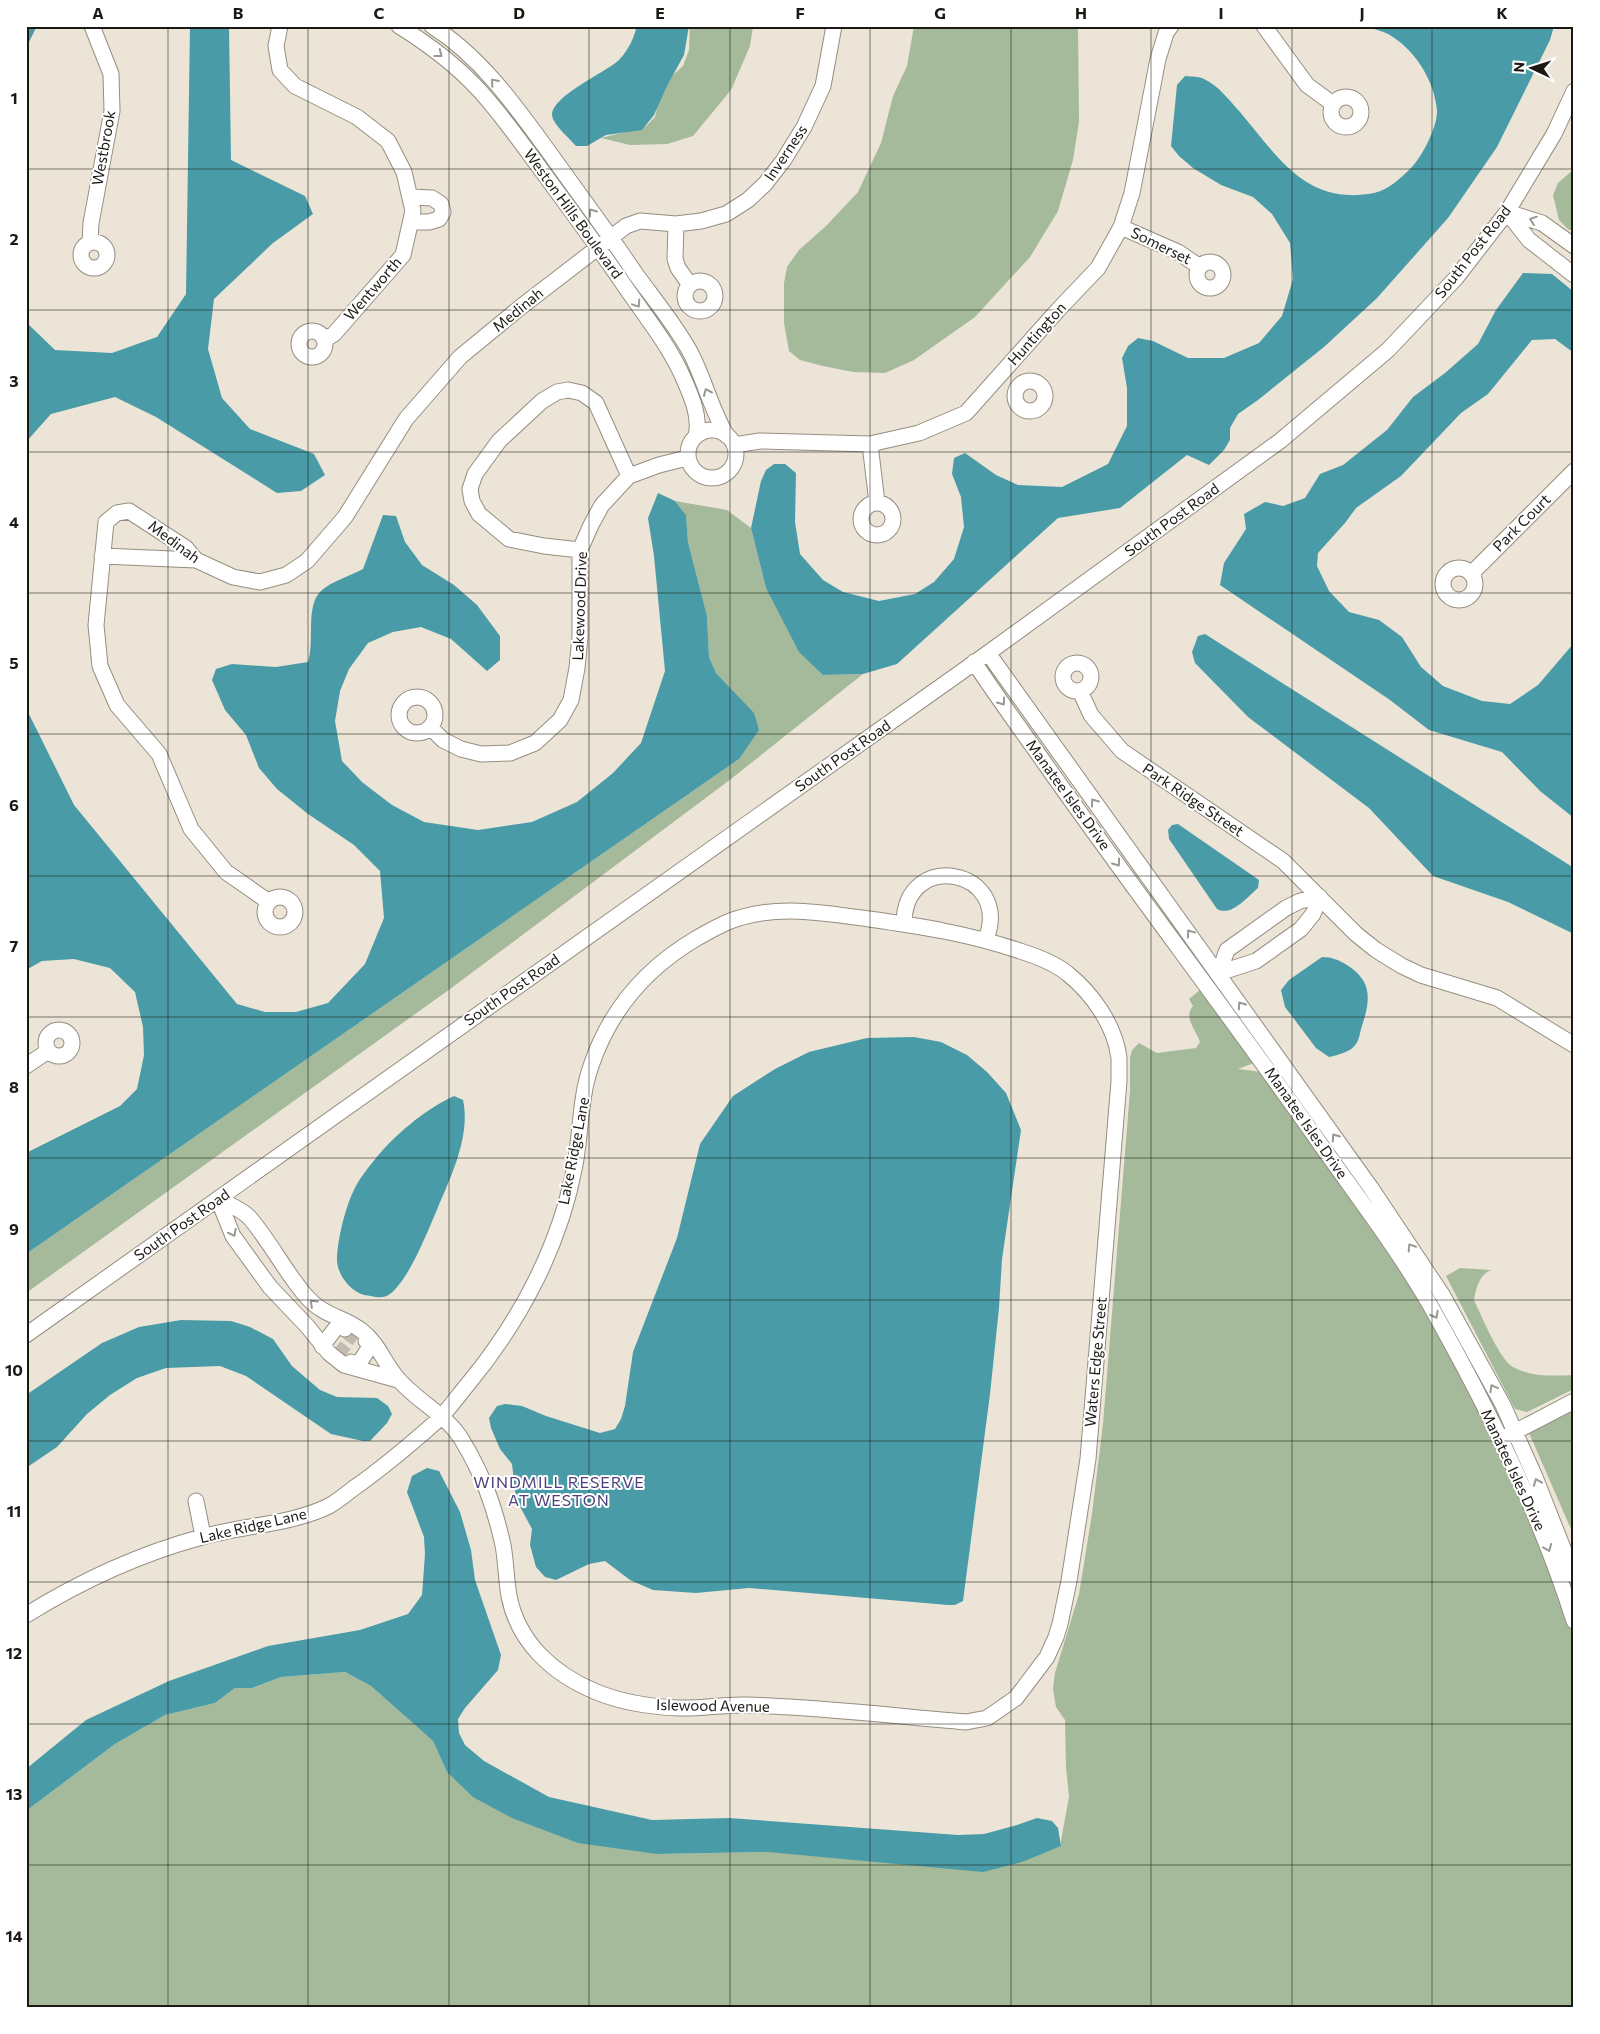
<svg xmlns="http://www.w3.org/2000/svg" width="1600" height="2034" viewBox="0 0 1600 2034" font-family="Commissioner,sans-serif">
<style>
.green{fill:#a4ba9b}
.water{fill:#499ca7}
.lines{fill:none;stroke-linecap:round;stroke-linejoin:round}
.minor-tunnel{stroke:#c2bbaf;stroke-width:15;stroke-dasharray:15 8;stroke-linecap:butt}
.minor-casing{stroke:#958e81;stroke-width:17}
.minor{stroke:#fff;stroke-width:15}
.oneway{stroke:#989895}
.grid{fill:none;stroke:#1b1914;stroke-width:1;stroke-opacity:0.55}
.labels{text-anchor:middle;stroke-width:4;stroke-linejoin:round;paint-order:stroke}
.street-label{font-size:15px;fill:#1b1914;stroke:#fff}
.neighbourhood-label{font-size:16px;letter-spacing:1px;fill:#50417e;stroke:#fff}
.neatline{fill:none;stroke:#1b1914;stroke-width:2}
.grid-label{font-size:16px;text-anchor:middle;font-weight:bold;fill:#1b1914}
</style>
<rect width="100%" height="100%" fill="#ece4d6"/>
<path class="green" d="M690,26H753L750,46L731,90L693,136L667,144L630,145L601,138L645,127L655,117L662,85L683,66L689,50Z
M914,26H1078L1079,122L1073,160L1058,211L1030,257L975,317L914,360L885,373L853,372L823,366L800,360L789,351L784,323V283L787,267L799,250L826,226L858,192L881,143L893,96L907,66Z
M1574,169V230H1569L1559,220L1553,195L1558,183Z
M675,501L727,510L751,528L766,588L823,675L863,674L731,779L450,989L26,1293V1254L739,759L732,690L716,673L709,657L707,616L688,542L686,515Z
M1206,985L1254,1063L1238,1069L1269,1073L1358,1197L1501,1439L1574,1621V2008H26V1811L115,1744L165,1715L215,1703L235,1688H252L281,1677L345,1672L371,1686L433,1741L447,1772L657,1854L1060,1846L1069,1797L1066,1767L1065,1720L1056,1707L1053,1689L1055,1673L1079,1594L1092,1514L1103,1424L1130,1091V1058L1132,1050L1139,1043L1157,1053L1196,1048L1200,1042C1196,1030 1183,1017 1193,1006L1189,999Z
M1460,1268L1491,1270C1479,1275 1476,1289 1474,1300C1481,1315 1500,1360 1513,1367C1531,1377 1554,1376 1574,1375V1389L1527,1412L1515,1409L1446,1276Z
M1574,1402V1536L1526,1426Z"/>
<path class="water" d="M26,26H37L26,48Z
M190,26H229L231,160L305,196L313,214L273,243L214,299L208,349L222,398L250,429L314,454L325,475L301,491L277,493L156,417L115,397L51,414L26,442V322L55,350L112,353L157,337L186,294Z
M637,26H689L684,55L667,86L654,115L642,130L606,135L587,146H576C569,138 558,129 553,119C544,99 607,72 619,60C629,49 633,40 637,26Z
M1365,26H1554L1550,40L1497,147L1448,218L1377,298L1324,347L1258,400L1238,414L1230,428V440L1224,450L1209,465L1187,455L1120,508L1058,518L897,664L863,674L823,675L799,652L766,588L751,528L761,481L766,470L774,464H785L796,473L795,522L800,554L823,580L843,592L879,601L915,594L934,582L954,559L964,527L961,497L952,474L954,458L965,453L996,475L1018,485L1062,487L1108,464L1127,426V388L1122,358L1128,346L1138,338L1153,341L1188,358H1224L1259,343L1282,316L1293,279L1290,243L1272,214L1253,197L1221,185L1193,168L1179,156L1171,146L1177,85L1185,76C1191,77 1199,76 1204,79C1219,86 1229,100 1240,112C1278,157 1306,206 1374,193C1388,190 1401,178 1411,168C1422,157 1438,126 1437,110C1434,81 1417,53 1393,37C1386,32 1374,29 1365,26Z
M1523,273L1552,274L1574,292V353L1555,339L1532,340L1488,394L1461,413L1401,476L1356,508L1345,523L1318,553L1317,566L1329,591L1349,612L1379,620L1402,637L1421,667L1443,686L1482,701L1510,704L1538,685L1574,643V818L1540,791L1502,752L1429,730L1390,700L1220,585L1224,563L1246,529L1244,514L1265,502L1283,506L1305,498L1320,474L1343,465L1387,430L1413,397L1445,373L1478,344L1496,310Z
M658,493L675,501L686,515L688,542L707,616L709,657L716,673L754,713L759,730L739,759L26,1254V1153L120,1106L137,1089L144,1055L143,1027L135,992L110,968L74,959L42,961L26,970V708L74,805L237,1004L265,1012H296L328,1003L365,964L384,918L380,871L354,845L308,814L277,789L259,768L246,735L225,710L212,680L216,669L232,664L276,667L308,662C315,641 305,606 321,591C330,582 352,575 363,569L383,515L396,516L405,542L422,565L454,585L477,605L500,636V660L487,671L451,639L421,627L393,632L368,643L349,669L340,691L335,721L342,761L362,782L392,805L424,822L478,830L532,822L577,802L613,773L641,743L665,671L654,556L648,518Z
M1205,634L1574,868V934L1508,902L1433,876L1369,808L1248,717L1195,663L1192,652L1198,636Z
M1178,824L1259,880L1258,888C1247,897 1232,917 1217,909L1169,839L1168,830L1172,825Z
M1322,957C1332,957 1339,960 1347,965C1374,982 1370,1002 1361,1029C1360,1033 1359,1040 1356,1044C1351,1052 1338,1055 1329,1057L1316,1048L1285,1007L1281,990L1289,980Z
M914,1037L941,1042L967,1055L987,1072L1006,1093L1021,1130L1002,1259L999,1308L990,1394L963,1601L955,1605H948L749,1588L696,1593L653,1590L630,1580L605,1561L589,1564L556,1580L545,1577L536,1567L530,1545L532,1529L516,1499L512,1464L500,1449L491,1428L489,1418L497,1406L505,1404L522,1406L546,1416L600,1433L615,1429L621,1419L625,1406L633,1352L677,1238L700,1144L733,1096L775,1069L809,1052L867,1038Z
M454,1096L463,1100C471,1137 450,1178 436,1212C426,1235 409,1279 390,1294C383,1300 372,1296 364,1295C350,1291 338,1275 337,1261C337,1240 346,1203 357,1184C361,1177 367,1169 372,1163C393,1136 424,1110 454,1096Z
M181,1320L231,1321L250,1327L273,1339L292,1366L320,1390L337,1397L377,1398L388,1406L392,1414L387,1423L370,1441H363L331,1434L246,1376L220,1366L166,1368L137,1378L110,1395L87,1414L57,1447L26,1468V1395L102,1343L139,1327Z
M427,1468L439,1471L460,1512L471,1550L475,1580L501,1655L498,1670L465,1708L458,1719L459,1733L465,1745L484,1761L549,1797L652,1820L729,1818L958,1835L984,1834L1017,1825L1037,1818L1052,1821L1058,1828L1061,1846L1022,1862L983,1872L768,1852L657,1854L578,1843L512,1818L473,1797L447,1772L433,1741L371,1686L345,1672L281,1677L252,1688H235L215,1703L165,1715L115,1744L26,1811V1769L86,1720L169,1681L268,1646L360,1630L408,1614L422,1595L425,1554L424,1537L407,1492L412,1476Z"/>
<g class="lines">
<path class="minor-tunnel" d="M347,1332L357,1339
M336,1347L346,1355"/>
<defs>
<path id="minor" d="M280,26L276,46L280,70L295,86L357,117L388,141L404,172L413,211L403,255L334,334L324,340
M399,26C428,44 456,65 479,90C502,115 522,144 542,171C569,208 596,244 622,282C642,312 667,342 682,375C690,393 701,416 696,436
M432,26C483,58 519,111 554,159C581,197 609,234 635,273C653,298 674,323 689,350C704,377 711,410 727,436
M1264,26L1307,85L1333,104
M1331 112a15 15 0 1 1 30 0a15 15 0 1 1-30 0Z
M410,197L432,198L441,204L443,212L439,219L429,222H411
M676,224L675,259L678,268L690,285
M1121,227L1178,252L1200,267
M81 255a13 13 0 1 1 26 0a13 13 0 1 1-26 0Z
M90,243L91,223L112,111L111,74L92,26
M1574,246L1542,223L1507,212L1529,240L1574,275
M1197 275a13 13 0 1 1 26 0a13 13 0 1 1-26 0Z
M685 296a15 15 0 1 1 30 0a15 15 0 1 1-30 0Z
M299 344a13 13 0 1 1 26 0a13 13 0 1 1-26 0Z
M1015 396a15 15 0 1 1 30 0a15 15 0 1 1-30 0Z
M688 454a24 24 0 1 1 48 0a24 24 0 1 1-48 0Z
M870,444L877,503
M734,445L760,441L870,444L919,433L966,413L1058,310L1098,268L1121,227L1132,193L1158,59L1166,33L1171,26
M861 519a16 16 0 1 1 32 0a16 16 0 1 1-32 0Z
M580,550L544,546L509,539L479,514L472,501L470,489L475,474L499,441L542,401L557,392L568,390L582,393L596,403L629,476
M102,556L196,560
M1443 584a16 16 0 1 1 32 0a16 16 0 1 1-32 0Z
M1471,574L1574,471
M988,653L1371,1188L1443,1296L1503,1405L1535,1477L1574,1576
M974,662C997,697 1022,731 1046,765C1134,890 1226,1010 1314,1135C1353,1191 1396,1246 1430,1305C1487,1406 1539,1511 1574,1621
M1063 677a14 14 0 1 1 28 0a14 14 0 1 1-28 0Z
M1080,691L1091,715L1122,751L1283,861L1356,934L1376,950L1402,966L1421,975L1497,998L1574,1045
M399 715a18 18 0 1 1 36 0a18 18 0 1 1-36 0Z
M430,727L443,740L461,749L481,754L510,753L535,743L560,720L571,700L577,668L580,637V550L591,525L602,505L629,476L659,465L687,458
M265 912a15 15 0 1 1 30 0a15 15 0 1 1-30 0Z
M1320,897L1313,914L1301,929L1256,961L1219,973L1227,950L1286,908L1300,901Z
M269,902L226,872L191,829L159,754L117,705L100,666L96,625L106,522L117,513L129,511L186,548L196,560L233,577L260,582L286,575L307,561L345,517L406,419L460,357L522,306L626,226L640,221L676,224L701,221L726,214L748,200L765,184L783,161L804,127L823,86L834,26
M904,924C904,848 1013,869 986,939
M46 1043a13 13 0 1 1 26 0a13 13 0 1 1-26 0Z
M26,1066L48,1051
M26,1335L988,653L1280,441L1388,350L1456,278L1507,212L1554,134L1574,91
M322,1346L342,1320L345,1329
M351,1362L356,1368L373,1342L366,1341
M1507,1436L1574,1401
M196,1501L203,1536
M26,1615C81,1581 139,1554 202,1537C243,1525 290,1525 329,1506C338,1501 346,1494 354,1488C384,1467 411,1444 438,1420C449,1409 458,1396 468,1384C520,1321 560,1246 575,1165C581,1132 580,1097 591,1066C610,1009 646,968 697,938C710,931 724,922 739,918C781,905 826,913 869,919C920,926 970,934 1020,951C1036,956 1055,963 1068,974C1093,994 1115,1026 1119,1058C1119,1065 1119,1074 1119,1081L1088,1459L1069,1581L1060,1624L1056,1637L1047,1657L1016,1698L987,1718L966,1722C893,1716 819,1707 746,1705C724,1704 701,1709 679,1708C652,1707 620,1702 594,1691C552,1673 518,1642 509,1596C506,1579 506,1561 503,1545C494,1505 483,1475 462,1440C447,1415 418,1402 399,1380C385,1365 379,1344 362,1331C343,1316 324,1317 306,1296C285,1272 270,1241 249,1217C241,1209 228,1204 218,1199L233,1236L270,1287L307,1326L329,1353L344,1365L398,1380"/>
</defs>
<use href="#minor" class="minor-casing"/>
<use href="#minor" class="minor"/>
</g>
<defs><path id="oneway-chevron" d="M-2-3.5L2.5 0L-2 3.5" fill="none" stroke-width="1.6" stroke-linecap="round" stroke-linejoin="round" transform="scale(1.25)"/></defs>
<g class="oneway">
<use href="#oneway-chevron" transform="translate(439 54) rotate(38)"/>
<use href="#oneway-chevron" transform="translate(494 82) rotate(-131)"/>
<use href="#oneway-chevron" transform="translate(592 212) rotate(-126)"/>
<use href="#oneway-chevron" transform="translate(1533 220) rotate(-161)"/>
<use href="#oneway-chevron" transform="translate(637 304) rotate(56)"/>
<use href="#oneway-chevron" transform="translate(707 392) rotate(-114)"/>
<use href="#oneway-chevron" transform="translate(1002 702) rotate(55)"/>
<use href="#oneway-chevron" transform="translate(1094 802) rotate(-126)"/>
<use href="#oneway-chevron" transform="translate(1117 863) rotate(54)"/>
<use href="#oneway-chevron" transform="translate(1190 933) rotate(-126)"/>
<use href="#oneway-chevron" transform="translate(1241 1005) rotate(-125)"/>
<use href="#oneway-chevron" transform="translate(1335 1137) rotate(-125)"/>
<use href="#oneway-chevron" transform="translate(233 1233) rotate(63)"/>
<use href="#oneway-chevron" transform="translate(1411 1247) rotate(-123)"/>
<use href="#oneway-chevron" transform="translate(313 1303) rotate(-137)"/>
<use href="#oneway-chevron" transform="translate(1435 1315) rotate(62)"/>
<use href="#oneway-chevron" transform="translate(1493 1388) rotate(-119)"/>
<use href="#oneway-chevron" transform="translate(1537 1482) rotate(-112)"/>
<use href="#oneway-chevron" transform="translate(1548 1548) rotate(68)"/>
</g>
<path class="grid" d="M168,26V2008M308,26V2008M449,26V2008M589,26V2008M730,26V2008M870,26V2008M1011,26V2008M1151,26V2008M1292,26V2008M1432,26V2008M26,169H1574M26,310H1574M26,452H1574M26,593H1574M26,734H1574M26,876H1574M26,1017H1574M26,1158H1574M26,1300H1574M26,1441H1574M26,1582H1574M26,1724H1574M26,1865H1574"/>
<g class="labels">
<g class="street-label">
<text transform="translate(104 148) rotate(-80)" y="5">Westbrook</text>
<text transform="translate(786 153) rotate(-56)" y="5">Inverness</text>
<text transform="translate(573 214) rotate(54)" y="5">Weston Hills Boulevard</text>
<text transform="translate(1161 246) rotate(26)" y="5">Somerset</text>
<text transform="translate(1473 252) rotate(-52)" y="5">South Post Road</text>
<text transform="translate(373 289) rotate(-49)" y="5">Wentworth</text>
<text transform="translate(518 310) rotate(-39)" y="5">Medinah</text>
<text transform="translate(1037 334) rotate(-48)" y="5">Huntington</text>
<text transform="translate(1172 520) rotate(-36)" y="5">South Post Road</text>
<text transform="translate(1522 523) rotate(-45)" y="5">Park Court</text>
<text transform="translate(174 542) rotate(37)" y="5">Medinah</text>
<text transform="translate(580 606) rotate(-88)" y="5">Lakewood Drive</text>
<text transform="translate(843 756) rotate(-35)" y="5">South Post Road</text>
<text transform="translate(1068 795) rotate(54)" y="5">Manatee Isles Drive</text>
<text transform="translate(1193 800) rotate(34)" y="5">Park Ridge Street</text>
<text transform="translate(512 990) rotate(-35)" y="5">South Post Road</text>
<text transform="translate(1306 1123) rotate(55)" y="5">Manatee Isles Drive</text>
<text transform="translate(574 1151) rotate(-79)" y="5">Lake Ridge Lane</text>
<text transform="translate(182 1225) rotate(-35)" y="5">South Post Road</text>
<text transform="translate(1096 1362) rotate(-85)" y="5">Waters Edge Street</text>
<text transform="translate(1513 1470) rotate(65)" y="5">Manatee Isles Drive</text>
<text transform="translate(253 1526) rotate(-13)" y="5">Lake Ridge Lane</text>
<text transform="translate(713 1706) rotate(1)" y="5">Islewood Avenue</text>
</g>
<g class="neighbourhood-label">
<text x="559" y="1488">WINDMILL RESERVE<tspan x="559" dy="18">AT WESTON</tspan></text>
</g>
</g>
<rect width="1600" height="2034" fill="none" stroke="#ffffff" stroke-width="55"/>
<g transform="translate(1532 68) rotate(274)" stroke="#ffffff" stroke-width="4" paint-order="stroke">
<path d="M0-4L9 19L0 12L-9 19Z" fill="#1b1914"/>
<text y="-8" font-size="14" font-weight="bold" text-anchor="middle" fill="#1b1914">N</text>
</g>
<rect x="28" y="28" width="1544" height="1978" class="neatline"/>
<g class="grid-label">
<text x="98" y="19">A</text>
<text x="238" y="19">B</text>
<text x="379" y="19">C</text>
<text x="519" y="19">D</text>
<text x="660" y="19">E</text>
<text x="800" y="19">F</text>
<text x="940" y="19">G</text>
<text x="1081" y="19">H</text>
<text x="1221" y="19">I</text>
<text x="1362" y="19">J</text>
<text x="1502" y="19">K</text>
<text x="14" y="104">1</text>
<text x="14" y="245">2</text>
<text x="14" y="387">3</text>
<text x="14" y="528">4</text>
<text x="14" y="669">5</text>
<text x="14" y="811">6</text>
<text x="14" y="952">7</text>
<text x="14" y="1093">8</text>
<text x="14" y="1235">9</text>
<text x="14" y="1376">10</text>
<text x="14" y="1517">11</text>
<text x="14" y="1659">12</text>
<text x="14" y="1800">13</text>
<text x="14" y="1942">14</text>
</g>
</svg>
